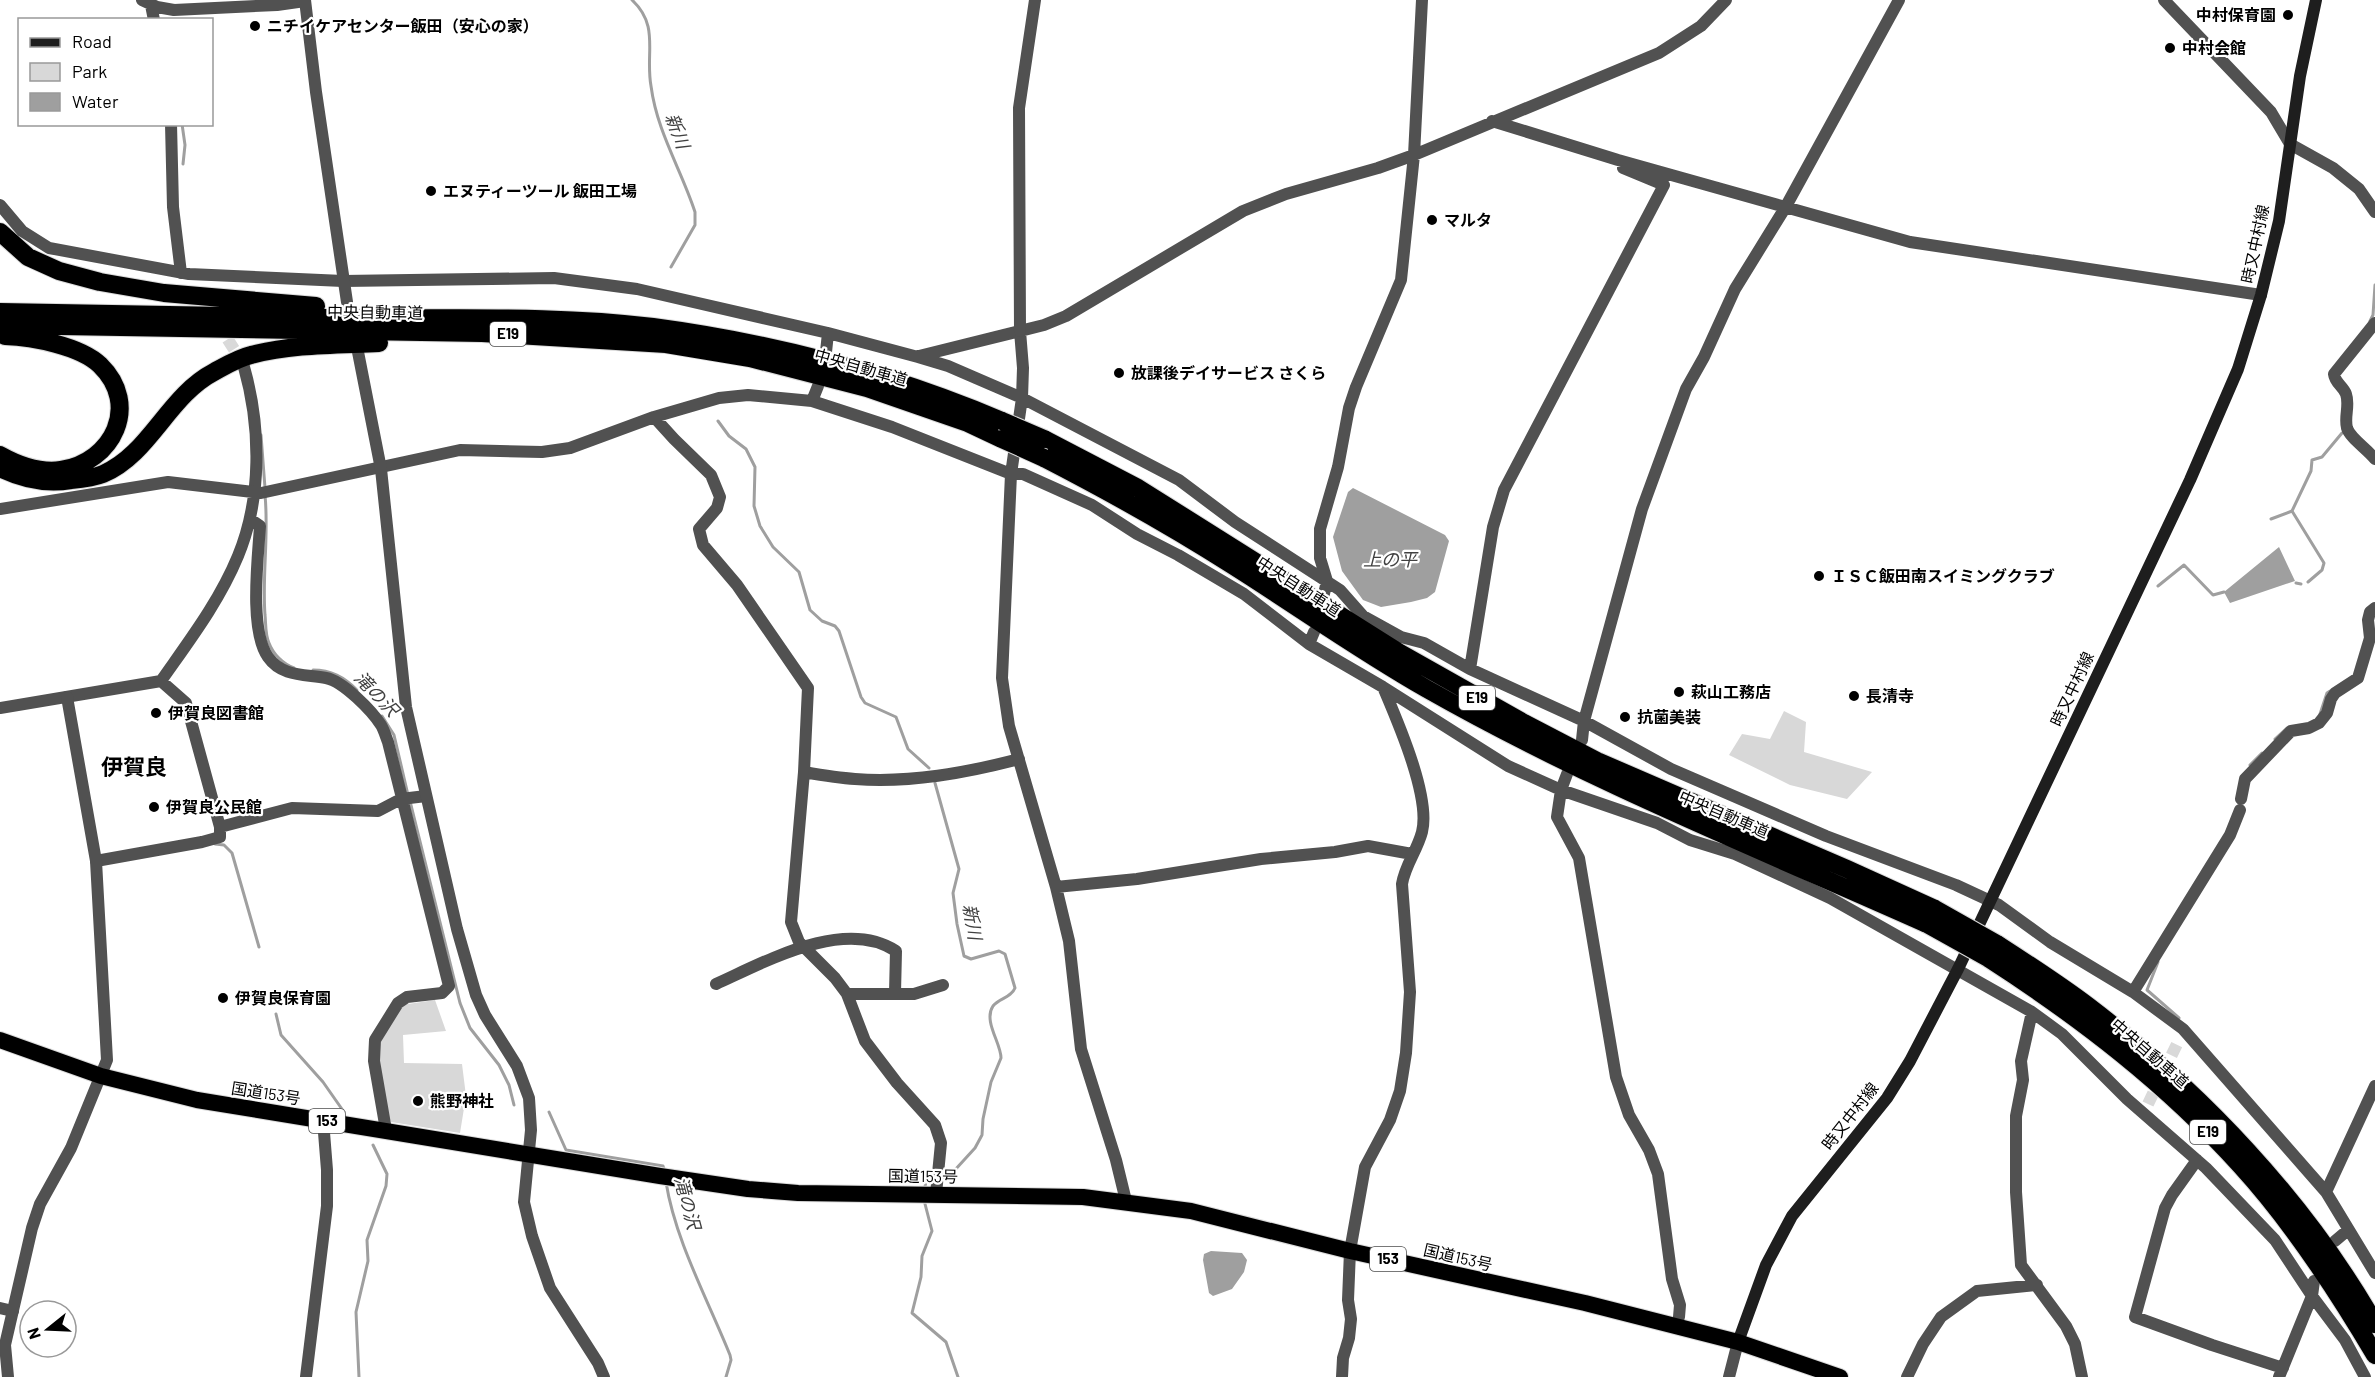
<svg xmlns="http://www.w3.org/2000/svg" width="2375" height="1377" viewBox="0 0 2375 1377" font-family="Barlow,'Noto Sans JP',sans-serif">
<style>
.green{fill:#d8d8d8}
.water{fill:#9f9f9f}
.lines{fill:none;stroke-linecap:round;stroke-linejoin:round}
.stream{stroke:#9f9f9f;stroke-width:3}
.minor-tunnel{stroke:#d9d9d9;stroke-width:12;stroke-dasharray:12 6;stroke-linecap:butt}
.trunk-casing{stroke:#dbdbdb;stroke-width:18}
.motorway-casing{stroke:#dbdbdb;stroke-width:20}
.minor{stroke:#515151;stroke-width:12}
.tertiary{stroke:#515151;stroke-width:12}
.secondary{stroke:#1e1e1e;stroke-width:12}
.trunk{stroke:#000;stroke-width:16}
.motorway{stroke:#000;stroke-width:18}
.motorway-bridge-casing{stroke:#dbdbdb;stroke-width:20;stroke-linecap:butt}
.motorway-bridge{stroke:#000;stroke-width:18}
.poi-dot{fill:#000;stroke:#fff;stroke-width:2}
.labels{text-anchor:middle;stroke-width:4.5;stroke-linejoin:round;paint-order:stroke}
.shield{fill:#fff;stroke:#4c4c4c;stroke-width:1.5}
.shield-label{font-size:15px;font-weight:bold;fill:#000}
.poi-label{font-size:16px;font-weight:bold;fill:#000;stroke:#fff;text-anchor:start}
.street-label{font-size:16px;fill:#000;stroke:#fff}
.water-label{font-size:18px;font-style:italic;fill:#404040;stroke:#fff}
.district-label{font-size:22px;font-weight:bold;fill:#000;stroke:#fff}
</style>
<rect width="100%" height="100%" fill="#fff"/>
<path class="green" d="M1784,711L1806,722L1804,752L1872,772L1847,799L1790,785L1729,755L1742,734L1770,739Z
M435,1000L446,1031L403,1035L404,1063L462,1064L466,1096L460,1133L391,1122C383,1104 375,1062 379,1042C381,1030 394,1015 401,1005Z"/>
<path class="water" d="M1353,488L1445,535L1449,541L1435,592L1427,598L1411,602L1381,607L1363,600L1342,571L1333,537L1348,492Z
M2279,547L2295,581L2230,603L2224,592Z
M1211,1251L1242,1253L1247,1260L1244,1272L1232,1289L1213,1296L1209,1293L1203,1260L1204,1254Z"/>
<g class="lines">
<path class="stream" d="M632,0C660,26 645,53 651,86C657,132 681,169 695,212V225L671,267
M182,124L185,145L183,164
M2370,321L2373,315L2375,285
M718,421L729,436L746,449L755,467L754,506L760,526L773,547L799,572L810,610L822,621L835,626L839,631L861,697L865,703L896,717L908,749L929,768
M261,435L265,488
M265,495C269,535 262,575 265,615C266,624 265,634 269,643C273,654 283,664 294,668
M2271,519L2292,511
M2308,582L2322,570L2324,563L2292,511L2311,471L2312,460L2322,457L2342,433
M2296,583L2301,584
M2158,586L2184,565L2213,595L2224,592
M313,670C331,670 344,677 357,690
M2320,714L2327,693L2330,691
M382,716L394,735L408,795
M2275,739L2287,728
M2250,765L2262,753
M935,783L959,869L953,893L957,924L964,956L971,959L999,951L1005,954L1015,988C1011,998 999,998 993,1006C983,1021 1001,1043 1001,1058L991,1082L983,1119L982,1135L975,1148L954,1171L947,1173
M410,801L460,1003L470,1028L499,1065L509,1085L514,1105
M215,844L224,845L232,853L259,947
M2158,962L2147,990L2179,1018
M276,1014L281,1035L323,1082L344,1112
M549,1112L566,1150L663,1166L664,1169
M666,1182C675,1240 708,1300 730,1355L731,1360L726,1377
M924,1191L926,1182L933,1176
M924,1200L932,1231L922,1256L921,1277L912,1313L946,1342L958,1377
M359,1377L356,1312L368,1261L367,1240L386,1186L387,1174L373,1145"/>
<path class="minor-tunnel" d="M218,324L244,365
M2148,1104L2178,1042"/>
<defs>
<path id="trunk" d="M0,1040L101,1076L197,1100L660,1176L748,1189L798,1193L1083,1197L1191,1211L1350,1251L1585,1303L1738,1342L1840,1377"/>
<path id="motorway" d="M0,232L28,257L59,271L100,282L164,293L316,306
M0,312C112,314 225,316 337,318C442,320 549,314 653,327C773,343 891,374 1002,421
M0,325L482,333L666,344L750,358L867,388L968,423L1002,439
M1044,439L1138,488L1400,653L1524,723L1597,761L1847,869L1935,909
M0,455C18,465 40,473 61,470C113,462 141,405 100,365C80,346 33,337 5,336
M1044,458C1108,491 1171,526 1232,565C1297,606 1360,651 1427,689C1587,780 1759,849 1927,924
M0,468C22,479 47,484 71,480C82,479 93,478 103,474C150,454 168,396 214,372C225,366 238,358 251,355C292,344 337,345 379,343
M1997,944C2028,964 2059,984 2088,1006C2201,1092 2304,1200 2375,1324
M1988,958C2081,1018 2167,1084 2241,1166C2293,1223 2336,1289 2375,1355"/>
</defs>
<use href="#trunk" class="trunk-casing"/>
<use href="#motorway" class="motorway-casing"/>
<path class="minor" d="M142,0L157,7L174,10L277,5L305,1
M150,0L154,20
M2164,0L2271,112L2290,144
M1492,121L1618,160L1910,242L2261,295
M171,124L173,207L181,273
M0,205L22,231L49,248L189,274L343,281L554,278L637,289L828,333L918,357L948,366L1022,398L1179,480L1235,522L1340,590L1363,616L1401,637L1424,643L1470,669L1584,721L1671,769L1826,836L1956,885L1999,905L2050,942L2133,992L2183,1029L2326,1192L2375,1273
M2375,323L2334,374C2335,383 2343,386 2346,394C2350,405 2344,417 2347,428C2350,438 2367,449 2375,459
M1020,331L1023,368L1022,398L1011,474L1002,678L1009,726L1056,887L1069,941L1081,1049L1116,1160L1126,1201
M826,352L828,333
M919,356L1044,325L1066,316L1243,211L1286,194L1378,168L1414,155L1659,53L1701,26L1726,0
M812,401L818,386
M654,417L674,439L711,475L720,497L717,508L699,529L703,545L737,585L808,688L804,772L791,922L799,942L835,978L847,994L865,1041L897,1083L935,1125L941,1143L936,1194
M0,509L168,482L261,493L460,450L542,452L570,448L654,417L719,398L748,395L812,401L892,427L1011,474H1023L1092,505L1137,534L1178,555L1244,594L1309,644L1383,687L1508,766L1561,790L1657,823L1690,840L1735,854L1830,898L2032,1012L2062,1034L2127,1099L2206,1168L2275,1240L2312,1296L2345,1340L2365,1377
M250,519L260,526C258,558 249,630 268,657C282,677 305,674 326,678C343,681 372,711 381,725C384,730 386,737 388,742L449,986L442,993L407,997L398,1003L375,1040L374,1061L386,1130
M1323,598L1327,581L1320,558V529L1338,467L1349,408L1356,387L1401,280L1414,155L1422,0
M1309,644L1314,632
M1470,669L1493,527L1504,490L1664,185L1623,168
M0,708L161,681C189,641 219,602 238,556C262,498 261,427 244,367
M1582,740L1584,721L1642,509L1686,389L1704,357L1735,289L1785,208L1899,0
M804,772C821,775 838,778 855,779C911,783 965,773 1019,759
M1567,774L1561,790L1557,817L1579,858L1616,1077L1629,1115L1649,1150L1658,1174L1672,1279L1680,1305L1679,1317
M2241,799L2245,779L2291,731L2309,728L2319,723L2327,713L2331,699L2335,693L2358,678L2370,638L2368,620L2370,612L2375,608
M220,827L292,808L378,811L401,799L426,796
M96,861L202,842L220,837V827L186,703L161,681
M1056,887L1137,879L1261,859L1335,852L1368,846L1412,854
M716,984C765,962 844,917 896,951L895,993
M2133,992L2230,835L2240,810
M847,994H914L943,985
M2032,1012L2021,1061L2023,1080L2016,1116V1192L2021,1265L2066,1326L2075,1344L2082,1377
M2197,1160L2172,1195L2165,1208L2135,1317L2212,1345L2283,1368
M2326,1192L2375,1086
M2335,1241L2348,1230
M0,1308L13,1311
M306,1377L327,1206V1170L323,1120
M1342,1377L1343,1358L1349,1338L1351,1319L1348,1300L1350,1251L1365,1167L1390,1120L1400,1091L1406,1053L1410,992L1402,884C1405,865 1417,851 1422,832C1431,797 1397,720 1383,687
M1907,1377L1923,1344L1941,1317L1977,1291L2037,1285
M2279,1377L2312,1296L2314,1281"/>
<path class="tertiary" d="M305,0L316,92L347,302
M2290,144L2333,168L2359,189L2375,212
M1020,331L1019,108L1035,0
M358,352L381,469L406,707L457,929L476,995L485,1015L517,1066L529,1098L531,1130L524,1202L532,1236L550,1288L598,1363L604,1377
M8,1377L5,1345L32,1228L40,1204L71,1148L107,1060L96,861L67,697
M1729,1377L1738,1342"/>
<path class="secondary" d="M1738,1342L1766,1265L1792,1216L1887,1098L1910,1061L1958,969L2190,480L2238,369L2261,295L2279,221L2300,76L2316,0"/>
<use href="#trunk" class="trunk"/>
<use href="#motorway" class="motorway"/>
<defs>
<path id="motorway-bridge" d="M1002,421L1044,439
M1002,439L1044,458
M1935,909L1997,944
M1927,924L1988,958"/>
</defs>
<use href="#motorway-bridge" class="motorway-bridge-casing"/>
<use href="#motorway-bridge" class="motorway-bridge"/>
</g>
<g class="poi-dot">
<circle cx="2288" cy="15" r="6"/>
<circle cx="255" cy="26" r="6"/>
<circle cx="2170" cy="48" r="6"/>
<circle cx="431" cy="191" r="6"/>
<circle cx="1432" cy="220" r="6"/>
<circle cx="1119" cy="373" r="6"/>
<circle cx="1819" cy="576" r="6"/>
<circle cx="1679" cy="692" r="6"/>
<circle cx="1854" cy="696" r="6"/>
<circle cx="156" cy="713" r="6"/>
<circle cx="1625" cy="717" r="6"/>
<circle cx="154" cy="807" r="6"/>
<circle cx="223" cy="998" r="6"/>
<circle cx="418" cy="1101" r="6"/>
</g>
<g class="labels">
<g class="shield">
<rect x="490" y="322" width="36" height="24" rx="4.5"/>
<rect x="1459" y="686" width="36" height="24" rx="4.5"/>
<rect x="309" y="1109" width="36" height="24" rx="4.5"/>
<rect x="2190" y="1120" width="36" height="24" rx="4.5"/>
<rect x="1370" y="1247" width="36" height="24" rx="4.5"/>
</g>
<g class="shield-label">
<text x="508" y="339">E19</text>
<text x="1477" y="703">E19</text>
<text x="327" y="1126">153</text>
<text x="2208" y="1137">E19</text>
<text x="1388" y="1264">153</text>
</g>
<g class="poi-label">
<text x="2276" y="21" text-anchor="end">中村保育園</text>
<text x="267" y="32">ニチイケアセンター飯田（安心の家）</text>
<text x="2182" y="54">中村会館</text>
<text x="443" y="197">エヌティーツール 飯田工場</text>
<text x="1444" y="226">マルタ</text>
<text x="1131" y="379">放課後デイサービス さくら</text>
<text x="1831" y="582">ＩＳＣ飯田南スイミングクラブ</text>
<text x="1691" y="698">萩山工務店</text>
<text x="1866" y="702">長清寺</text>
<text x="168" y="719">伊賀良図書館</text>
<text x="1637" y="723">抗菌美装</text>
<text x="166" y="813">伊賀良公民館</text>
<text x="235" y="1004">伊賀良保育園</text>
<text x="430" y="1107">熊野神社</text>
</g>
<g class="street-label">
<text transform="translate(2255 244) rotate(-78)" y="6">時又中村線</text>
<text transform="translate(375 312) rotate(1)" y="6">中央自動車道</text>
<text transform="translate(861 367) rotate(16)" y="6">中央自動車道</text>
<text transform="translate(1299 586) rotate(33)" y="6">中央自動車道</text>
<text transform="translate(2072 689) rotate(-65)" y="6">時又中村線</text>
<text transform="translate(1724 814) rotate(23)" y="6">中央自動車道</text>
<text transform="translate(2150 1053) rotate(41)" y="6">中央自動車道</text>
<text transform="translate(266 1093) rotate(9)" y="6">国道153号</text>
<text transform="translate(1850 1116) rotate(-52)" y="6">時又中村線</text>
<text transform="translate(923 1176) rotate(1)" y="6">国道153号</text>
<text transform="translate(1458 1257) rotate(13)" y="6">国道153号</text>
</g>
<g class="water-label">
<text transform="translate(677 131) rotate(69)" y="6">新川</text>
<text x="1390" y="566">上の平</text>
<text transform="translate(376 694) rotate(46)" y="6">滝の沢</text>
<text transform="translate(972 922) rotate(80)" y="6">新川</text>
<text transform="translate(687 1203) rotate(75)" y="6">滝の沢</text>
</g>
<g class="district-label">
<text x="134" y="775">伊賀良</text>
</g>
</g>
<rect x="18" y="18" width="195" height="108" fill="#ffffff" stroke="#999999" stroke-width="1.5"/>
<rect x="30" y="38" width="30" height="9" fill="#1e1e1e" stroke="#999999" stroke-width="1.5"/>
<text x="72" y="48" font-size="18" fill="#000000">Road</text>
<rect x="30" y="63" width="30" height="18" fill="#d8d8d8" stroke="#999999" stroke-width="1.5"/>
<text x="72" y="78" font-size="18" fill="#000000">Park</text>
<rect x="30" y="93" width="30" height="18" fill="#9f9f9f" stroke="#999999" stroke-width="1.5"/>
<text x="72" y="108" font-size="18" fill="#000000">Water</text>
<g transform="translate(48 1329) rotate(252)"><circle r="28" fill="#ffffff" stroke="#999999" stroke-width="1.5"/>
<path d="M0-4.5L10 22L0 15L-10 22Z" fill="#000000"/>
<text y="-9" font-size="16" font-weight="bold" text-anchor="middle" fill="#000000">N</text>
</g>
</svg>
